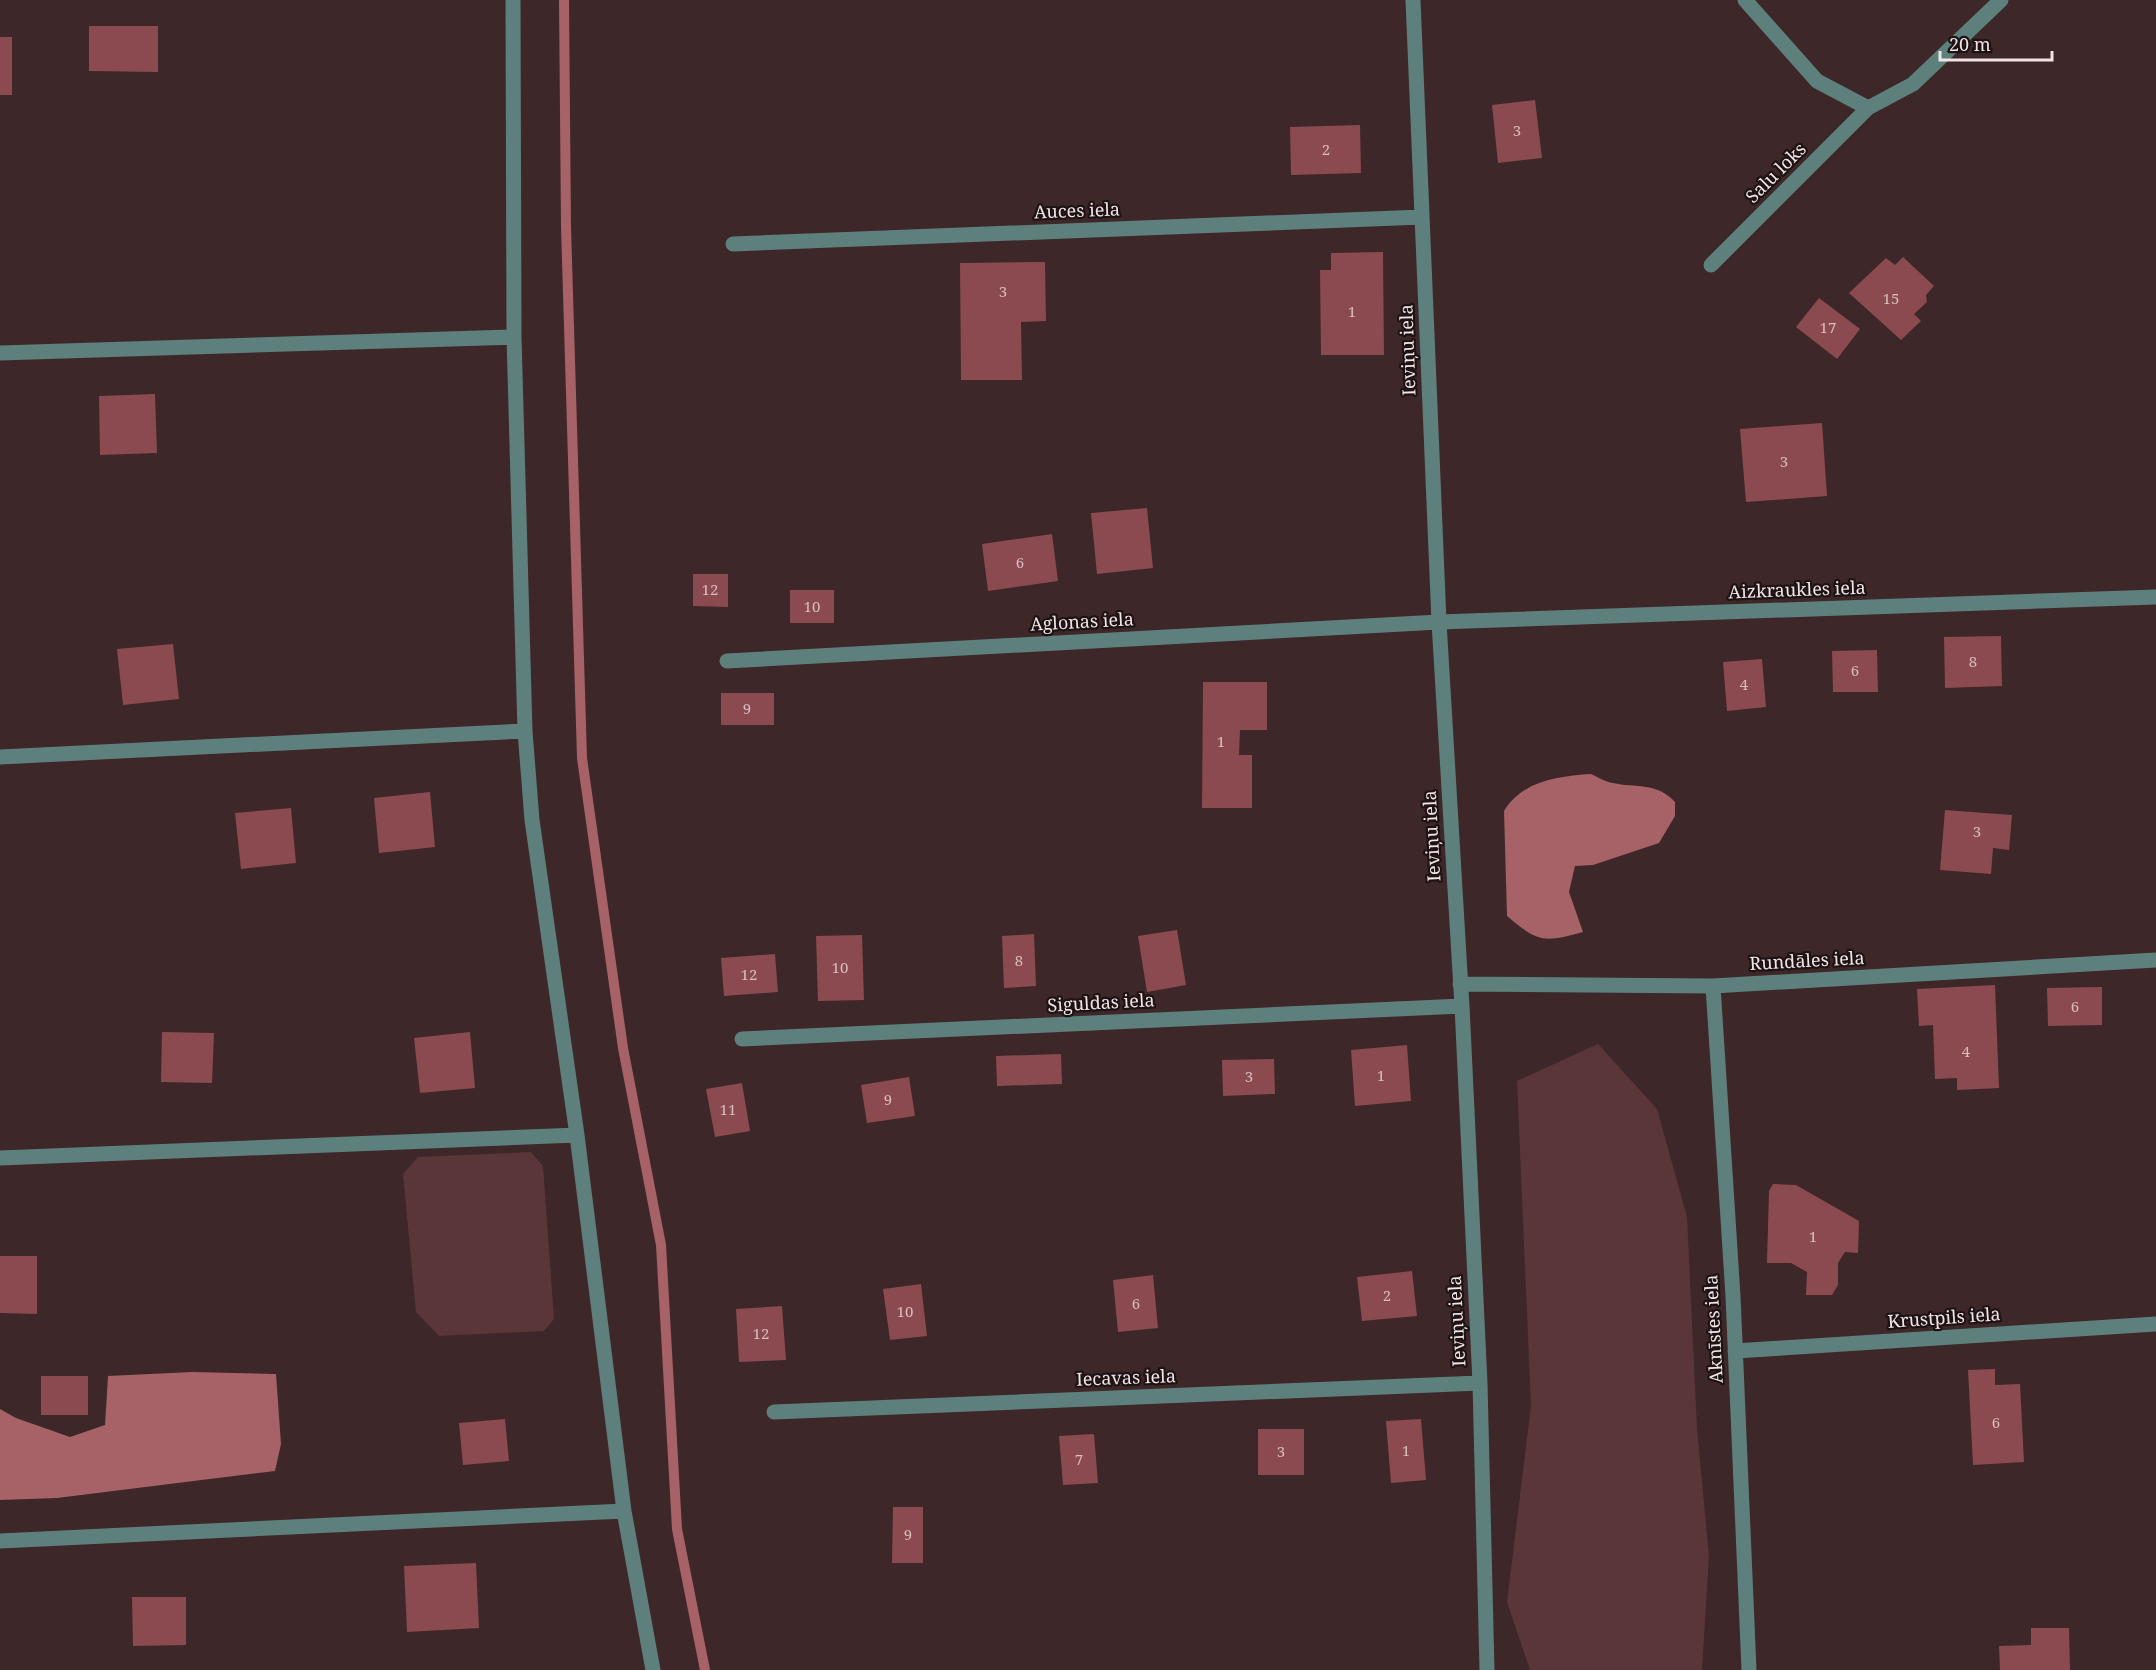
<svg xmlns="http://www.w3.org/2000/svg" width="2156" height="1670" viewBox="0 0 2156 1670" font-family="'Noto Serif',serif">
<style>
.green{fill:#5b3638}
.water{fill:#a66267}
.lines{fill:none;stroke-linecap:round;stroke-linejoin:round}
.stream{stroke:#a66267;stroke-width:10}
.building{fill:#8b4a4f}
.minor{stroke:#5e807d;stroke-width:15}
.labels{text-anchor:middle;stroke-width:4.5;stroke-linejoin:round;paint-order:stroke}
.number-label{font-size:15px;fill:#d8bdbf}
.street-label{font-size:18px;fill:#f2e3e4;stroke:#1d1314}
</style>
<rect width="100%" height="100%" fill="#3d2728"/>
<path class="green" d="M1598,1044L1657,1109L1687,1217L1697,1429L1709,1556L1702,1670H1530L1507,1602L1531,1406L1517,1081Z
M531,1152L543,1166L554,1319L544,1331L439,1336L416,1312L403,1174L418,1157Z"/>
<path class="water" d="M1591,774C1598,777 1605,782 1613,783C1635,788 1657,782 1675,802V816L1659,843L1593,865L1575,866L1569,892L1583,932C1543,943 1538,942 1507,916L1504,811C1522,781 1558,776 1591,774Z
M192,1372L276,1374L281,1444L275,1471L57,1498L0,1500V1409L16,1418L70,1437L105,1425L108,1376Z"/>
<g class="lines">
<path class="stream" d="M564,0L566,227L582,758L623,1048L661,1245L677,1529L705,1670"/>
</g>
<path class="building" d="M89,26H158V72L89,71Z
M0,37H12V95H0Z
M1535,100L1542,158L1498,163L1492,105Z
M1360,125L1361,173L1291,175L1290,127Z
M1383,252L1384,355H1321L1320,270H1331V253Z
M1903,257L1934,286L1926,295L1927,302L1914,314L1921,321L1901,340L1849,293L1886,258L1895,265Z
M1045,262L1046,321L1021,322L1022,380H961L960,263Z
M1819,298L1860,329L1837,359L1796,327Z
M155,394L157,453L100,455L99,396Z
M1822,423L1827,496L1746,502L1740,429Z
M1147,508L1153,568L1097,574L1091,513Z
M1052,534L1058,581L988,591L982,544Z
M693,574H728V607L693,606Z
M790,590H834V623H790Z
M2001,636L2002,686L1945,688L1944,637Z
M173,644L179,699L123,705L117,649Z
M1877,650L1878,692H1833L1832,651Z
M1762,659L1766,707L1727,711L1723,662Z
M1203,682H1267V730H1240L1239,755H1252V808H1202Z
M721,693H774V725H721Z
M430,792L435,847L379,853L374,798Z
M291,808L296,863L241,869L235,813Z
M1945,810L2012,815L2009,850L1993,848L1991,874L1940,870Z
M1177,930L1186,985L1147,992L1138,936Z
M1034,934L1036,986L1004,988L1002,936Z
M862,935L864,1000L818,1001L816,936Z
M775,954L778,992L724,996L721,958Z
M1995,985L1999,1088L1957,1090V1078L1935,1079L1933,1025L1919,1026L1917,989Z
M2102,987V1025L2048,1026L2047,988Z
M162,1032L214,1033L212,1083L161,1082Z
M470,1032L475,1088L420,1093L414,1038Z
M1407,1045L1411,1101L1355,1106L1351,1050Z
M1061,1054L1062,1084L997,1086L996,1056Z
M1274,1059L1275,1094L1223,1096L1222,1060Z
M909,1077L915,1116L867,1123L861,1085Z
M742,1083L750,1131L715,1137L706,1089Z
M1773,1184L1796,1185L1859,1221L1858,1253L1845,1252L1838,1263V1285L1832,1295H1806L1807,1272L1791,1263H1767L1769,1191Z
M0,1256H37V1314L0,1313Z
M1412,1271L1417,1316L1362,1321L1357,1277Z
M1153,1275L1158,1328L1118,1332L1113,1280Z
M921,1284L927,1336L890,1340L883,1289Z
M782,1306L786,1360L739,1362L736,1309Z
M1995,1369V1385L2020,1384L2024,1462L1973,1465L1968,1370Z
M41,1376H88V1415H41Z
M505,1419L509,1461L463,1465L459,1423Z
M1421,1419L1426,1480L1391,1483L1386,1421Z
M1258,1429H1304V1475H1258Z
M1094,1434L1098,1483L1063,1485L1059,1436Z
M893,1507H923V1563H892Z
M476,1563L479,1628L407,1632L404,1566Z
M132,1597H186V1645L133,1646Z
M2031,1628H2069L2070,1670H2000L1999,1646L2031,1645Z"/>
<g class="lines">
<path class="minor" d="M513,0L514,337L525,731L532,820L577,1135L624,1511L653,1670
M1413,0L1439,622L1462,1006L1480,1383L1487,1670
M1745,0L1817,81L1868,108
M733,244L1422,217
M1711,265L1868,108L1913,84L2001,0
M0,353L514,337
M727,661L1439,622L2156,597
M0,757L525,731
M1460,984L1713,986L2156,960
M1713,986L1733,1296L1749,1670
M742,1039L1462,1006
M0,1158L577,1135
M1735,1351L2156,1324
M774,1412L1480,1383
M0,1541L624,1511"/>
</g>
<g class="labels">
<g class="number-label">
<text x="1517" y="136">3</text>
<text x="1326" y="155">2</text>
<text x="1003" y="297">3</text>
<text x="1891" y="304">15</text>
<text x="1352" y="317">1</text>
<text x="1828" y="333">17</text>
<text x="1784" y="467">3</text>
<text x="1020" y="568">6</text>
<text x="710" y="595">12</text>
<text x="812" y="612">10</text>
<text x="1973" y="667">8</text>
<text x="1855" y="676">6</text>
<text x="1744" y="690">4</text>
<text x="747" y="714">9</text>
<text x="1221" y="747">1</text>
<text x="1977" y="837">3</text>
<text x="1019" y="966">8</text>
<text x="840" y="973">10</text>
<text x="749" y="980">12</text>
<text x="2075" y="1012">6</text>
<text x="1966" y="1057">4</text>
<text x="1381" y="1081">1</text>
<text x="1249" y="1082">3</text>
<text x="888" y="1105">9</text>
<text x="728" y="1115">11</text>
<text x="1813" y="1242">1</text>
<text x="1387" y="1301">2</text>
<text x="1136" y="1309">6</text>
<text x="905" y="1317">10</text>
<text x="761" y="1339">12</text>
<text x="1996" y="1428">6</text>
<text x="1406" y="1456">1</text>
<text x="1281" y="1457">3</text>
<text x="1079" y="1465">7</text>
<text x="908" y="1540">9</text>
</g>
<g class="street-label">
<text transform="translate(1776 173) rotate(-45)" y="6">Salu loks</text>
<text transform="translate(1077 211) rotate(-2)" y="6">Auces iela</text>
<text transform="translate(1408 350) rotate(-92)" y="6">Ieviņu iela</text>
<text transform="translate(1797 590) rotate(-2)" y="6">Aizkraukles iela</text>
<text transform="translate(1082 622) rotate(-3)" y="6">Aglonas iela</text>
<text transform="translate(1432 836) rotate(-93)" y="6">Ieviņu iela</text>
<text transform="translate(1807 961) rotate(-3)" y="6">Rundāles iela</text>
<text transform="translate(1101 1003) rotate(-3)" y="6">Siguldas iela</text>
<text transform="translate(1944 1318) rotate(-4)" y="6">Krustpils iela</text>
<text transform="translate(1457 1321) rotate(-93)" y="6">Ieviņu iela</text>
<text transform="translate(1714 1329) rotate(-93)" y="6">Aknīstes iela</text>
<text transform="translate(1126 1378) rotate(-2)" y="6">Iecavas iela</text>
</g>
</g>
<path d="M1940 51v9h112v-9" fill="none" stroke="#f2e3e4" stroke-width="3"/>
<text x="1949" y="51" font-size="18" fill="#f2e3e4" stroke="#1d1314" stroke-width="4.5" paint-order="stroke">20 m</text>
</svg>
